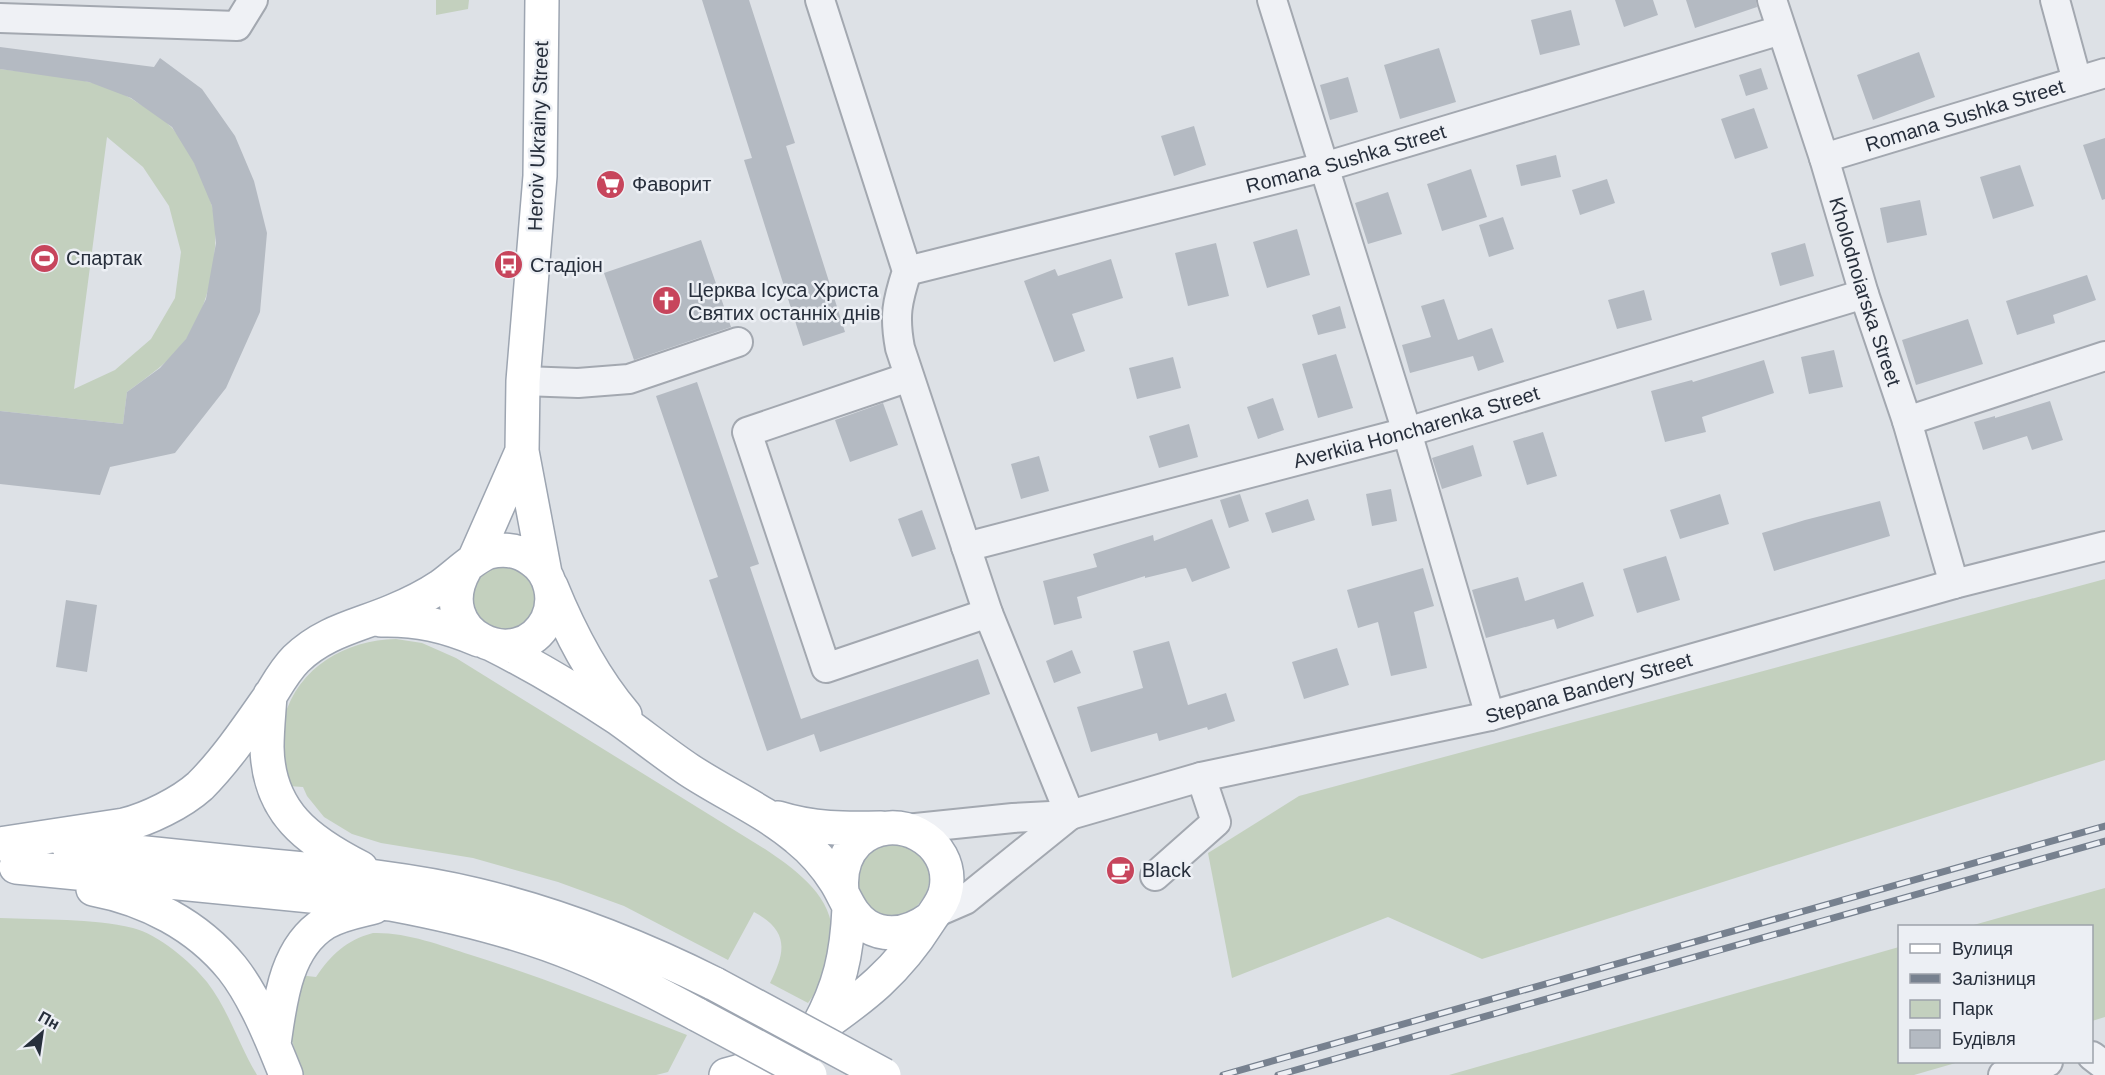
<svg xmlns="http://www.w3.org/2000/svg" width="2105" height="1075" viewBox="0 0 2105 1075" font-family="Arial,sans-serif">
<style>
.green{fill:#c3d0be;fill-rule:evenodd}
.building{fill:#b4bac2}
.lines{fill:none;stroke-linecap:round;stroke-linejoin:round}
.minor-casing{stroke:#a3a8b0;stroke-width:32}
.major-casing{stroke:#9da5b1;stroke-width:36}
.minor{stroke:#eff1f5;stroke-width:28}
.major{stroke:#fff;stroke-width:33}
.rail-casing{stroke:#77818f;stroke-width:7}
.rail{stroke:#eceff4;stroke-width:4.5;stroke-dasharray:14;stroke-linecap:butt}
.major-bridge-casing{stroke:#9da5b1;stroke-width:36;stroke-linecap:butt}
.major-bridge{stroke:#fff;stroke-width:33}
.labels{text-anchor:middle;stroke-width:5;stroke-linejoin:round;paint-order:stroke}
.street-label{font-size:20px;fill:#272f3c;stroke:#eceff4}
.poi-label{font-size:20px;fill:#272f3c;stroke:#eceff4;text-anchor:start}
</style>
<rect width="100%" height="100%" fill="#dde1e6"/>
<path class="green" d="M436,0H469L468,9L436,15Z
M0,69C43,75 94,76 132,99C143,106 165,119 173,129C189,148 205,182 212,206C222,243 209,310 185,341C169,362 149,376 127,392L123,424L0,411ZM107,137L143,167L169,206L181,252L175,298L151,339L115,370L74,389Z
M495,565L525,568L542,602L519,631C483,628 482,633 471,597L480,575Z
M2105,579V760L1482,959L1388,917L1232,978L1208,853L1299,796Z
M396,639L422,643L456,658L765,849C792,867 829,893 832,929C833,937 829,948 827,956C823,976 820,987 808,1003L770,983C786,951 789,931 754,912L728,960L624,906L558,882L473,858L381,843L352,834L324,817L307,796L303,787L288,786C284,768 279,735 284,718C298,667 346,640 396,639Z
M896,840C904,845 918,850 923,858C944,887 909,930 876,913C868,909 860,897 854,890L862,854Z
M2105,888V1017L2092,1021V926H1970Z
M0,918C42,920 92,918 133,928C158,934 191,962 207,982C228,1009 239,1045 257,1075H0Z
M373,933C406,932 440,945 471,955C546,978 615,1007 687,1035L668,1072L656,1075H303L291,1038L298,975L316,977C331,955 346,940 373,933Z
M1899,947L1900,1062H1959L1914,1075H1449Z"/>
<path class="building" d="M702,0H749L795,143L786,146L845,332L803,346L744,160L752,158Z
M1615,0H1653L1658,15L1624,27Z
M1686,0H1756L1757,7L1695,28Z
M1571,10L1580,45L1540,55L1531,20Z
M0,47L154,67L160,58L202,89L235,136L254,181L267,233L260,312L226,388L175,453L110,467L100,495L0,484V411L123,424L127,392L160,368L186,339L206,299L216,243L212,206L194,163L172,127L131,98L89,82L0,69Z
M1439,48L1456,102L1400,119L1384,65Z
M1919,52L1935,97L1873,120L1857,75Z
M1761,68L1768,89L1746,96L1739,75Z
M1348,77L1358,112L1330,120L1320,85Z
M1754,108L1768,148L1735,159L1721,119Z
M1194,126L1206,165L1174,176L1161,136Z
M2105,138V199L2102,200L2083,145Z
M1556,155L1561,177L1521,186L1516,165Z
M2020,165L2034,206L1993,219L1980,177Z
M1471,169L1487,217L1442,231L1427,184Z
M1607,179L1615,203L1580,215L1572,190Z
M1388,192L1402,234L1368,244L1355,203Z
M1920,200L1927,235L1887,243L1880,208Z
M1503,217L1514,249L1489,257L1479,225Z
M1297,229L1310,275L1267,288L1253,242Z
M701,240L731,327L634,360L604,273Z
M1216,243L1229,296L1188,306L1175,253Z
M1805,243L1814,276L1780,286L1771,253Z
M1111,259L1123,298L1072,314L1085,351L1054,362L1024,281L1055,269L1058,276Z
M2087,275L2096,300L2053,315L2055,323L2017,335L2006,301Z
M1644,290L1652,320L1617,329L1608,300Z
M1444,299L1458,340L1492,328L1504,362L1478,371L1473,356L1410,373L1402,345L1431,337L1421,306Z
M1340,306L1346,328L1318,335L1312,315Z
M1968,319L1983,364L1916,385L1902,340Z
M1834,350L1843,387L1809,394L1801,357Z
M1336,354L1353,408L1318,418L1302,364Z
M1173,357L1181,388L1137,399L1129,368Z
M1764,360L1774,393L1702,417L1706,432L1665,442L1651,391L1692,380L1693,382Z
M697,382L759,564L750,567L801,719L978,659L990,694L820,752L814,734L767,751L709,580L718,577L656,396Z
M1273,398L1284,430L1258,439L1247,407Z
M2050,401L2063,440L2032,450L2027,436L1983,450L1974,422L1995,416V418Z
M883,403L898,445L850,462L835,420Z
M1189,424L1198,457L1159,468L1149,436Z
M1543,432L1557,476L1527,485L1513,441Z
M1473,445L1482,476L1442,489L1432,458Z
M1039,456L1049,491L1021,499L1011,464Z
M1391,489L1397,521L1372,526L1366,494Z
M1240,494L1249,521L1229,528L1220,500Z
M1720,494L1729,524L1680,539L1670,510Z
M1308,499L1315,520L1272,533L1265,513Z
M1880,501L1890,536L1774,571L1762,533L1805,520Z
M922,510L936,549L912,557L898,519Z
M1212,519L1230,568L1192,582L1186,568L1145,578V576L1077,597L1082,618L1054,625L1043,581L1097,567L1093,554L1153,535L1154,541Z
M1666,556L1680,600L1637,613L1623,569Z
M1423,568L1434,606L1414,612L1427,668L1391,676L1378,622L1358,628L1347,590Z
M1518,577L1525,601L1583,582L1594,616L1557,629L1554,619L1486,638L1472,590Z
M66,600L97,605L87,672L56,667Z
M1169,641L1188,705L1226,693L1235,721L1208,730L1207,727L1159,741L1157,733L1091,752L1077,707L1143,688L1133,651Z
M1337,648L1349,685L1304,699L1292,662Z
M1072,650L1081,673L1054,683L1046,661Z"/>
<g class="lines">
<defs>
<g id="minor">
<path d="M820,0L907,271C897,302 894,316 900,348L988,613L1070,815"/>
<path d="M1272,0L1407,432L1490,716"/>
<path id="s1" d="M1772,0L1824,158L1864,294L1907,421L1954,584"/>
<path d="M2055,0L2077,81"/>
<path d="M0,18L237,26L253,0"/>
<path id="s2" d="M1824,158L2105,73"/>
<path id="s3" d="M907,271L1324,167L1781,30"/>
<path d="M909,377L747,432L826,668L988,613"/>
<path d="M523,381L578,383L629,379L738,342"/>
<path d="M1907,421L2105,356"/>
<path id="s4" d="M966,547L1407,432L1864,294"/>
<path id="s5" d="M906,829L1013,818L1070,815L1201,777L1490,716L1954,584L2105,546"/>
<path d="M1155,876L1216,822L1201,777"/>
<path d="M935,913L965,900L1070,815"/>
<path d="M2092,1056L2105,1066"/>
<path d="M2003,1075L2048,1062"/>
</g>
<path id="major" d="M542,0L540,176L523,381L522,451L545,573
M474,560L522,451
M551,586C570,633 592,676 625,715
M381,620C417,619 446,626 479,640
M493,645C537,667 578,692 619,719C643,736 665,754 689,770C724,793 765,811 797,838C812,850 826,866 836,882C846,898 850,915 867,926C889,939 912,932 931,918
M270,695C269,712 267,730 267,747C268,812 308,841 361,868
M778,818C813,829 845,829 881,828
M0,844L124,825C148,819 181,803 200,786C226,760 249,726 270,696C278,683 285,670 296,659C325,631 358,626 393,611C410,604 426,596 441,586C455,576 474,557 489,552C505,548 519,550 532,560C551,573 557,599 547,620C518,676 428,634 465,569
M68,845C132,851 197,858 262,865C334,872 406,878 477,895C560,915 639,946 715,984
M16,867L391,904C455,916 518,931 578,956C620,973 659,994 698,1015
M93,889C146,899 197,925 232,968C255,997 272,1040 286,1075
M817,1028C840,987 847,954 849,908
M274,1044C280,1002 285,948 325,923C340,914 358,911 374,907
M726,1075C759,1067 787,1050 815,1031C864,997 897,972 929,921C936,910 944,902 946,889C955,840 893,808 857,842C843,856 840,873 842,892"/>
</defs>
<use href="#minor" class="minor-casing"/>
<use href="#major" class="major-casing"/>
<use href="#minor" class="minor"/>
<use href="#major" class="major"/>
<defs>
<path id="rail" d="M1223,1075L2105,826
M1278,1075L2105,841"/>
</defs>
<use href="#rail" class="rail-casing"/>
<use href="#rail" class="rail"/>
<defs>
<path id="major-bridge" d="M715,984L884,1075
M698,1015L810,1075"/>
</defs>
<use href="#major-bridge" class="major-bridge-casing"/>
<use href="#major-bridge" class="major-bridge"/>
</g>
<defs>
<symbol id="supermarket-disc" viewBox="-11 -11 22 22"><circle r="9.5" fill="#c7455c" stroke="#eceff4"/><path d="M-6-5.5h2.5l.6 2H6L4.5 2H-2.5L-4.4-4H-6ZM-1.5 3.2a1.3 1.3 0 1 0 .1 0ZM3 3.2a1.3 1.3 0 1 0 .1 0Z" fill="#fff"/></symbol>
<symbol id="stadium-disc" viewBox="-11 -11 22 22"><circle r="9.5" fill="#c7455c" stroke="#eceff4"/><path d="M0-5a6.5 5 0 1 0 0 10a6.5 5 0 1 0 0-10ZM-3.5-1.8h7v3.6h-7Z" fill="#fff"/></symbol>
<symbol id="bus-disc" viewBox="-11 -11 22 22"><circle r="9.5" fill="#c7455c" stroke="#eceff4"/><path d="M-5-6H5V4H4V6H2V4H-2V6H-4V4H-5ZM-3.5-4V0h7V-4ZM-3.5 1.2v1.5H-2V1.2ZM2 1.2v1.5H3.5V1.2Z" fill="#fff"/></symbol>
<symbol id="church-disc" viewBox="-11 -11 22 22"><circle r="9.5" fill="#c7455c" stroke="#eceff4"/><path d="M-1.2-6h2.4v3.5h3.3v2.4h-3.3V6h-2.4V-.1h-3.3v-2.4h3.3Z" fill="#fff"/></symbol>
<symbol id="cafe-disc" viewBox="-11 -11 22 22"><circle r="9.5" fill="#c7455c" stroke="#eceff4"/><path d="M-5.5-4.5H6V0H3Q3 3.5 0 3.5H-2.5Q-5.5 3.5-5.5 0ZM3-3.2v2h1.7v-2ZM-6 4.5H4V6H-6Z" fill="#fff"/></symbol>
</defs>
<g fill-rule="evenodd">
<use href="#supermarket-disc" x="594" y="168" width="33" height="33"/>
<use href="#stadium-disc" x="28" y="242" width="33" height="33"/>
<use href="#bus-disc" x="492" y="248" width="33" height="33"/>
<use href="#church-disc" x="650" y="284" width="33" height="33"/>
<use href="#cafe-disc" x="1104" y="854" width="33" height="33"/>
</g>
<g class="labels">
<g class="street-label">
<text dy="7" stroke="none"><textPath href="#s2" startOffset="147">Romana Sushka Street</textPath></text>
<text transform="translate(538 136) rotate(-88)" y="7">Heroiv Ukrainy Street</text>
<text dy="7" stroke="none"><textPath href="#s3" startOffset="453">Romana Sushka Street</textPath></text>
<text dy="7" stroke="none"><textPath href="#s1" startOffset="306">Kholodnoiarska Street</textPath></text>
<text dy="7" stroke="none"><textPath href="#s4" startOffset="466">Averkiia Honcharenka Street</textPath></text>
<text dy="7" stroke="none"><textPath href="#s5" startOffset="699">Stepana Bandery Street</textPath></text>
</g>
<g class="poi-label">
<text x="632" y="191">Фаворит</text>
<text x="66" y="265">Спартак</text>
<text x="530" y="272">Стадіон</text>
<text x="688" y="297">Церква Ісуса Христа<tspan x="688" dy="23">Святих останніх днів</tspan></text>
<text x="1142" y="877">Black</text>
</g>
</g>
<rect x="1898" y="925" width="195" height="138" fill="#eceff4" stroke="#9da2aa" stroke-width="1.5"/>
<rect x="1910" y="944" width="30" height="9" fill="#ffffff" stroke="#9da2aa" stroke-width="1.5"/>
<text x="1952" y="955" font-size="18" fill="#272f3c">Вулиця</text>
<rect x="1910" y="974" width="30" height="9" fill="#77818f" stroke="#9da2aa" stroke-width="1.5"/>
<text x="1952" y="985" font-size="18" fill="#272f3c">Залізниця</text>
<rect x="1910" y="1000" width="30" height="18" fill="#c3d0be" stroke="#9da2aa" stroke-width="1.5"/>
<text x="1952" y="1015" font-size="18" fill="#272f3c">Парк</text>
<rect x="1910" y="1030" width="30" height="18" fill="#b4bac2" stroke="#9da2aa" stroke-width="1.5"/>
<text x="1952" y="1045" font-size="18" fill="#272f3c">Будівля</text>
<g transform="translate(42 1033) rotate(29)" stroke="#eceff4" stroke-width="4.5" paint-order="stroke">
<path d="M0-4.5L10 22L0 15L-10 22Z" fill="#272f3c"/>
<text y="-9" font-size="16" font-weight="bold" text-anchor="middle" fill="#272f3c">Пн</text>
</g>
</svg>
